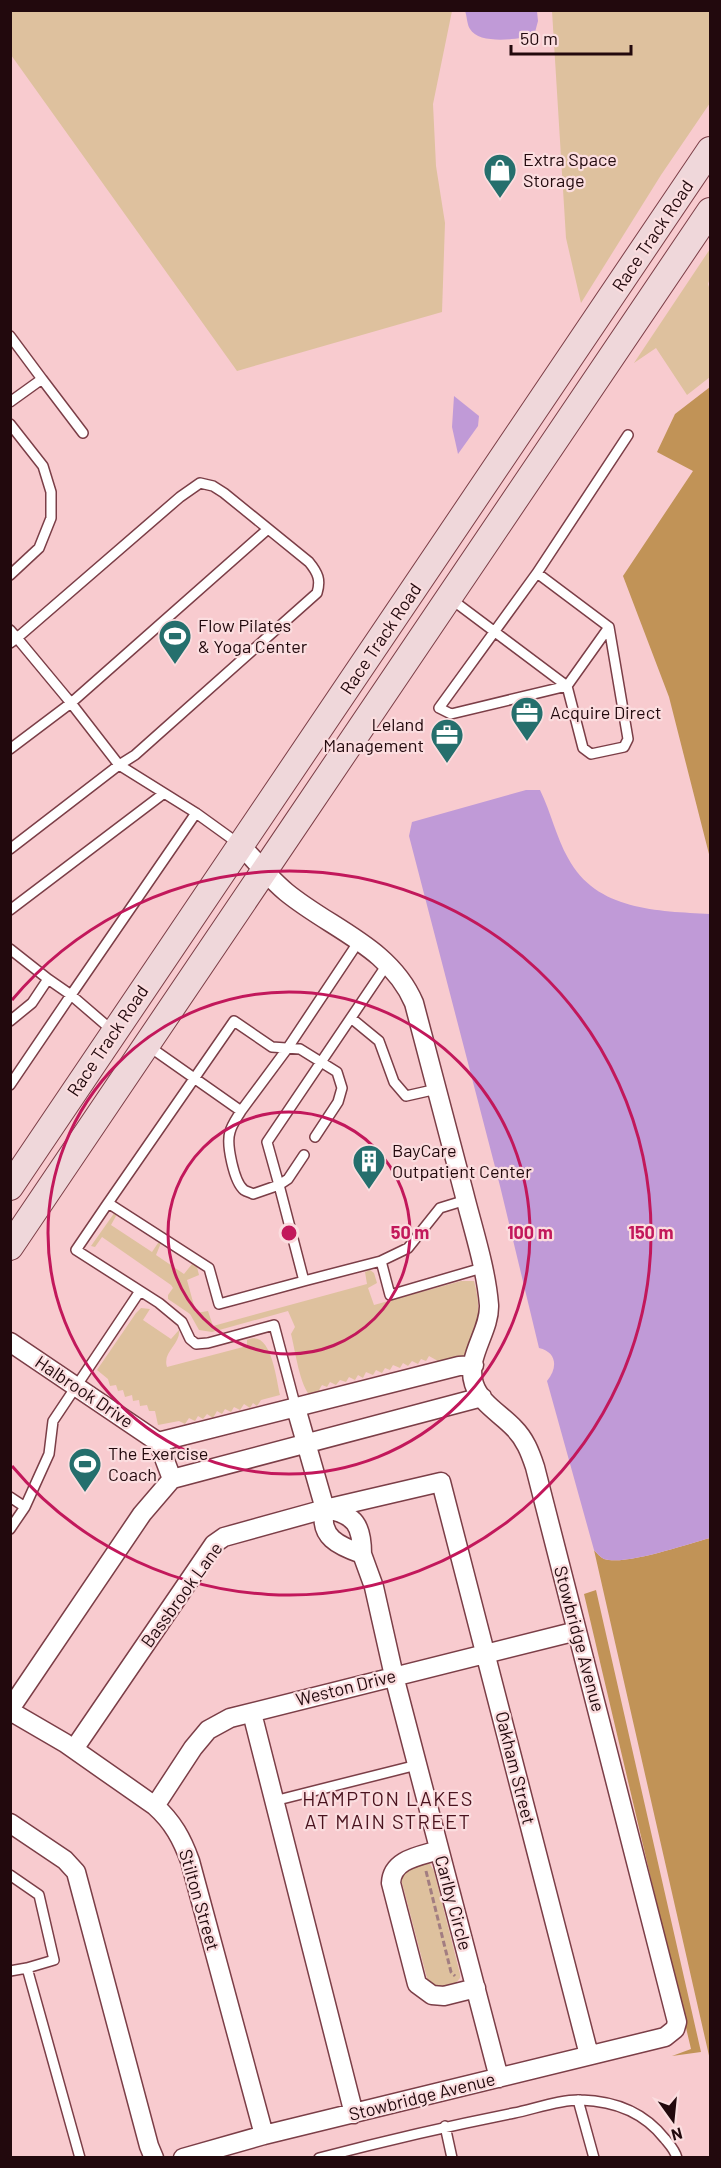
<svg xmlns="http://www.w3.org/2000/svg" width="721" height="2168" viewBox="0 0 721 2168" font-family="Barlow,sans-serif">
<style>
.green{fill:#dec19e}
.forest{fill:#c19357}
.water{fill:#c09ad7}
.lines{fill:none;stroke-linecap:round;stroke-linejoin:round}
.service-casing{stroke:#7b3e47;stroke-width:12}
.minor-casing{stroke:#7b3e47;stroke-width:21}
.secondary-casing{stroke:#7b3e47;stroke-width:28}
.path{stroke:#a27d81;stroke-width:3;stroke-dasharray:6 3;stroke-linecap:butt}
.service{stroke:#fff;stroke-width:9}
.minor{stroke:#fff;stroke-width:18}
.secondary{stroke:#efd7da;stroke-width:26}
.ring{fill:none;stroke:#c2185b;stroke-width:3}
.labels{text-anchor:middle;stroke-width:4.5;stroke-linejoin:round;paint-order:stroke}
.poi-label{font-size:18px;fill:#22090d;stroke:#fbdddf;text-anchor:start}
.street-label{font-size:18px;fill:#22090d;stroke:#fbdddf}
.neighbourhood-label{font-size:20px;letter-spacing:1.5px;fill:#4a131e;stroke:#fbdddf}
.centre{fill:#c2185b;stroke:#fbdddf;stroke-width:3}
.ring-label{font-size:18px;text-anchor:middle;font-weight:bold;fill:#c2185b;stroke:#fbdddf;stroke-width:4.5;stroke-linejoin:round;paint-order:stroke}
</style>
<rect width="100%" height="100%" fill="#f8cbcf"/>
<path class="green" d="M10,11H452L433,104L436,166L445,223L442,312L237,371L11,55Z
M552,11H710V103L661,175L581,303L566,238Z
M710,249V278L708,284L710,290V377L687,395L656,348L634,363Z
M115,1212L116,1216L111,1225L152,1252L158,1243H161L156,1255L184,1274L192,1264L197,1267L199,1275L187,1280L196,1313L208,1311L213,1326L367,1284L365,1272L370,1270L374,1273L377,1283L368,1288L374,1305L461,1281H474C482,1310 479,1333 462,1359L445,1365L429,1356L426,1361L421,1359L418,1364L412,1361L408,1366L403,1363L400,1368L393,1365L390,1370L385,1368L382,1373L376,1370L373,1375L366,1372L363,1378L358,1375L355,1380L349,1377L346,1382L340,1380L336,1385L330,1382L327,1387L322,1385L319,1390L325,1394L311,1396C300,1388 295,1349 291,1334L295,1327L288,1311L212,1332L199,1330L190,1314L168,1299V1295L173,1288L171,1285L102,1237L95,1247L91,1246Z
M141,1308L150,1309L143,1320L171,1339L179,1330C181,1344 162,1352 167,1367L247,1346V1340C271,1328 276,1378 280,1395L261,1400L257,1406L253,1403L250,1408L244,1404L240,1410L234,1407L231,1412L225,1409L222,1414L217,1411L213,1418L207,1414L203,1419L198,1416L195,1421L189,1418L185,1424L179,1421L158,1425L155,1411H149L147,1405L140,1406L139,1400L133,1401L132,1395L125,1397L123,1390L118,1391L116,1385L110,1386L108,1379L97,1370L136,1313Z
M423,1864H430L434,1871L460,1974V1978L455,1984L436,1988L428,1982L400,1875L405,1869Z"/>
<path class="forest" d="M710,387V858L669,697L623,576L693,471L657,452L675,414Z
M710,1538V2060L594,1550C597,1553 600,1557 604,1559C625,1566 687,1544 710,1538Z
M596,1590L701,2052L672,2056L691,2049L584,1594Z"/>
<path class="water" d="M465,11H537L538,21L534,36C518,39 479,45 470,29C467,25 467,16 465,11Z
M454,396L479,416L478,426L458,454L452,427Z
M526,790H540C551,812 556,837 568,858C596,911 658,911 710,914V1538C687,1544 625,1566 604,1559C600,1557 597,1553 594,1550L547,1381C558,1368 557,1352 539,1348L500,1186L409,836L412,822Z"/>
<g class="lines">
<defs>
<path id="service" d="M10,336L42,379
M10,402L42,379L83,433
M10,424L43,466L51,492V518L39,548L10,575
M537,573L628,435
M451,599L567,686L583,748L591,754L624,747L628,739L609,627L537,573L439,708L451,714L567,686L609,627
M10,630L17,638L10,643
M10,749L71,703L268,529
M10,849L119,765L135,755L317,593C321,580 318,573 309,562L224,493L213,486L200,483L180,497L17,638L71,703L119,765L196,813L239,844
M10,910L163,794
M10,949L48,979L32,1003L10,1021
M48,979L71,995L196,813
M351,1018L379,1041L394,1082L406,1096L437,1089
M147,1045L241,1111C237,1118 232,1124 230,1132C226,1144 234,1182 244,1190C247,1192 250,1192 253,1194L279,1185L304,1281L381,1261L390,1295L482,1268
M10,1085L71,995L114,1032
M241,1111L287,1049L359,941
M304,1155L288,1179L279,1185L267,1142L388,963
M108,1203L76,1250L159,1303L182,1322L190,1339L196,1344L208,1343L274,1325L296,1408
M381,1261L408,1248L440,1208L466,1200
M304,1281L219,1304L209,1268L108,1203L234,1021L272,1047L300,1049L337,1072L342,1088L338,1102L315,1137
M10,1497L25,1507L10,1529
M25,1507L49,1454L53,1421L140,1291
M274,1801L417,1765
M10,1875L39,1895L54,1960L27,1968L80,2158
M10,1971L27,1968
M578,2100L594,2158
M445,2126L452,2158
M319,2158C384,2141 448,2126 514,2113C534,2109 562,2099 581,2100C614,2101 644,2112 665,2139C670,2145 675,2150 677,2158"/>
<path id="minor" d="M10,1342L158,1442
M296,1408L325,1509C318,1537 339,1546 362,1554L374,1587L394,1676L499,2078
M158,1442L459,1366L474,1365
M172,1479L482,1397
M327,1509C355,1515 362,1525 362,1554
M10,1709L142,1514L172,1479L158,1442
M10,1711L65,1743L155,1806C173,1822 182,1839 190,1861L264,2135
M252,1713L354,2114
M74,1749L214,1544L224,1537L325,1509L441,1482L589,2055
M155,1806L193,1748L208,1730L230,1718L577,1631
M10,1823L65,1860L76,1872L149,2146L154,2158
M439,1850C420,1856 392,1859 391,1883L417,1984L432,1995L444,1996L476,1988
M183,2158L264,2135L665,2037L675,2029L677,2022L535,1467C530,1452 525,1439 514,1428C501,1414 480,1403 474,1384C465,1357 490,1332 489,1305C486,1268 473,1229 464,1193C448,1130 431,1067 414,1003C390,947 331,929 286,892C270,879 256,861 241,846"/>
<path id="secondary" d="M10,1187L710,150
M10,1247L710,211"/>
</defs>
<use href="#service" class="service-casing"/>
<use href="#minor" class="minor-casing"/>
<use href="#secondary" class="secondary-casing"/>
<path class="path" d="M426,1871L451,1972L455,1976"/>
<use href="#service" class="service"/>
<use href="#minor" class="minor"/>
<use href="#secondary" class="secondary"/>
</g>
<g class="ring">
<circle cx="289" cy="1233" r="121"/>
<circle cx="289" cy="1233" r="241"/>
<path d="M12 1000A362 362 0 1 1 12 1466"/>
</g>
<defs>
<symbol id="shop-pin" viewBox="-11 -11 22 30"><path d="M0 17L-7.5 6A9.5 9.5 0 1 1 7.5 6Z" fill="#256f6d" stroke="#fbdddf"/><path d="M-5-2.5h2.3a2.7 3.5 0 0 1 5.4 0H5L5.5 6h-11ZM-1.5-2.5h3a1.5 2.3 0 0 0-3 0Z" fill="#fff"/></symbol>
<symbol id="stadium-pin" viewBox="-11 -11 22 30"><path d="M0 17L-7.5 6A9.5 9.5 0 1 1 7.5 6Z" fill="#256f6d" stroke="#fbdddf"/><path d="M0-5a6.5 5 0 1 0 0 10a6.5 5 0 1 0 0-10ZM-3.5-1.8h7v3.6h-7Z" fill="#fff"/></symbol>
<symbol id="office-pin" viewBox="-11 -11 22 30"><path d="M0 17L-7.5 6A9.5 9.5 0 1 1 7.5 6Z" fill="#256f6d" stroke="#fbdddf"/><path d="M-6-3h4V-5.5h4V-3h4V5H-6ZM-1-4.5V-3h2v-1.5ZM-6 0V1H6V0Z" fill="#fff"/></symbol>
<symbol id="building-pin" viewBox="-11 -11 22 30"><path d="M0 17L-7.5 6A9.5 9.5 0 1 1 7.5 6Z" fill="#256f6d" stroke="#fbdddf"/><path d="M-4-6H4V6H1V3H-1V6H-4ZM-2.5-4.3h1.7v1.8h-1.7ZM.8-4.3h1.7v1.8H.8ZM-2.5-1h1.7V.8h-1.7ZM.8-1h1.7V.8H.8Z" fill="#fff"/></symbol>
</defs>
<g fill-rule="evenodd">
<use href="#shop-pin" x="481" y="151" width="38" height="52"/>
<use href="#stadium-pin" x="156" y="617" width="38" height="52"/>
<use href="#office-pin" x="508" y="694" width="38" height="52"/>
<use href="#office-pin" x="428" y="716" width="38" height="52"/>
<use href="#building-pin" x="350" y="1142" width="38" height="52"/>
<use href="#stadium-pin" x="66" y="1445" width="38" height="52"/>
</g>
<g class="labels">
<g class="poi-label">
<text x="523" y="166">Extra Space<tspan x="523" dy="21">Storage</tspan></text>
<text x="198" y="632">Flow Pilates<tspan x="198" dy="21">&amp; Yoga Center</tspan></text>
<text x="550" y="719">Acquire Direct</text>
<text x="424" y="731" text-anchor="end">Leland<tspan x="424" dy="21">Management</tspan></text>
<text x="392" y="1157">BayCare<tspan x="392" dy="21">Outpatient Center</tspan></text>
<text x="108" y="1460">The Exercise<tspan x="108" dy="21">Coach</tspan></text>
</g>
<g class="street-label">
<text transform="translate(653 236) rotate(-56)" y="6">Race Track Road</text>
<text transform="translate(381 639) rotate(-56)" y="6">Race Track Road</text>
<text transform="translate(108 1041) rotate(-56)" y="6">Race Track Road</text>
<text transform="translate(84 1392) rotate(34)" y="6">Halbrook Drive</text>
<text transform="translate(182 1595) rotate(-54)" y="6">Bassbrook Lane</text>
<text transform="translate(579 1639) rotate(75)" y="6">Stowbridge Avenue</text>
<text transform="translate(346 1688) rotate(-14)" y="6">Weston Drive</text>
<text transform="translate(515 1768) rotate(76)" y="6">Oakham Street</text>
<text transform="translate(199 1900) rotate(74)" y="6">Stilton Street</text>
<text transform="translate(453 1903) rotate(75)" y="6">Carlby Circle</text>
<text transform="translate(422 2097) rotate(-14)" y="6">Stowbridge Avenue</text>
</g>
<g class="neighbourhood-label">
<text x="388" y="1806">HAMPTON LAKES<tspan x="388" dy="23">AT MAIN STREET</tspan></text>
</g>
</g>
<circle cx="289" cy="1233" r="9" class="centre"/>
<g class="ring-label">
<text x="410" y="1239">50 m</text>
<text x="530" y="1239">100 m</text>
<text x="651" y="1239">150 m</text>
</g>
<rect width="721" height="2168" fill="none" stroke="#22090d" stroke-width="24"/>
<g transform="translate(673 2120) rotate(165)" stroke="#fbdddf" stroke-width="4.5" paint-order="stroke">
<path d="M0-4.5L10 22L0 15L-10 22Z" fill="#22090d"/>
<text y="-9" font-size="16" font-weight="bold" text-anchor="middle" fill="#22090d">N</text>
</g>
<path d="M511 45v9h120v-9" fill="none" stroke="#22090d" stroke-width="3"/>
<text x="520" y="45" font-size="18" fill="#22090d" stroke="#fbdddf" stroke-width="4.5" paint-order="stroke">50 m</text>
</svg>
